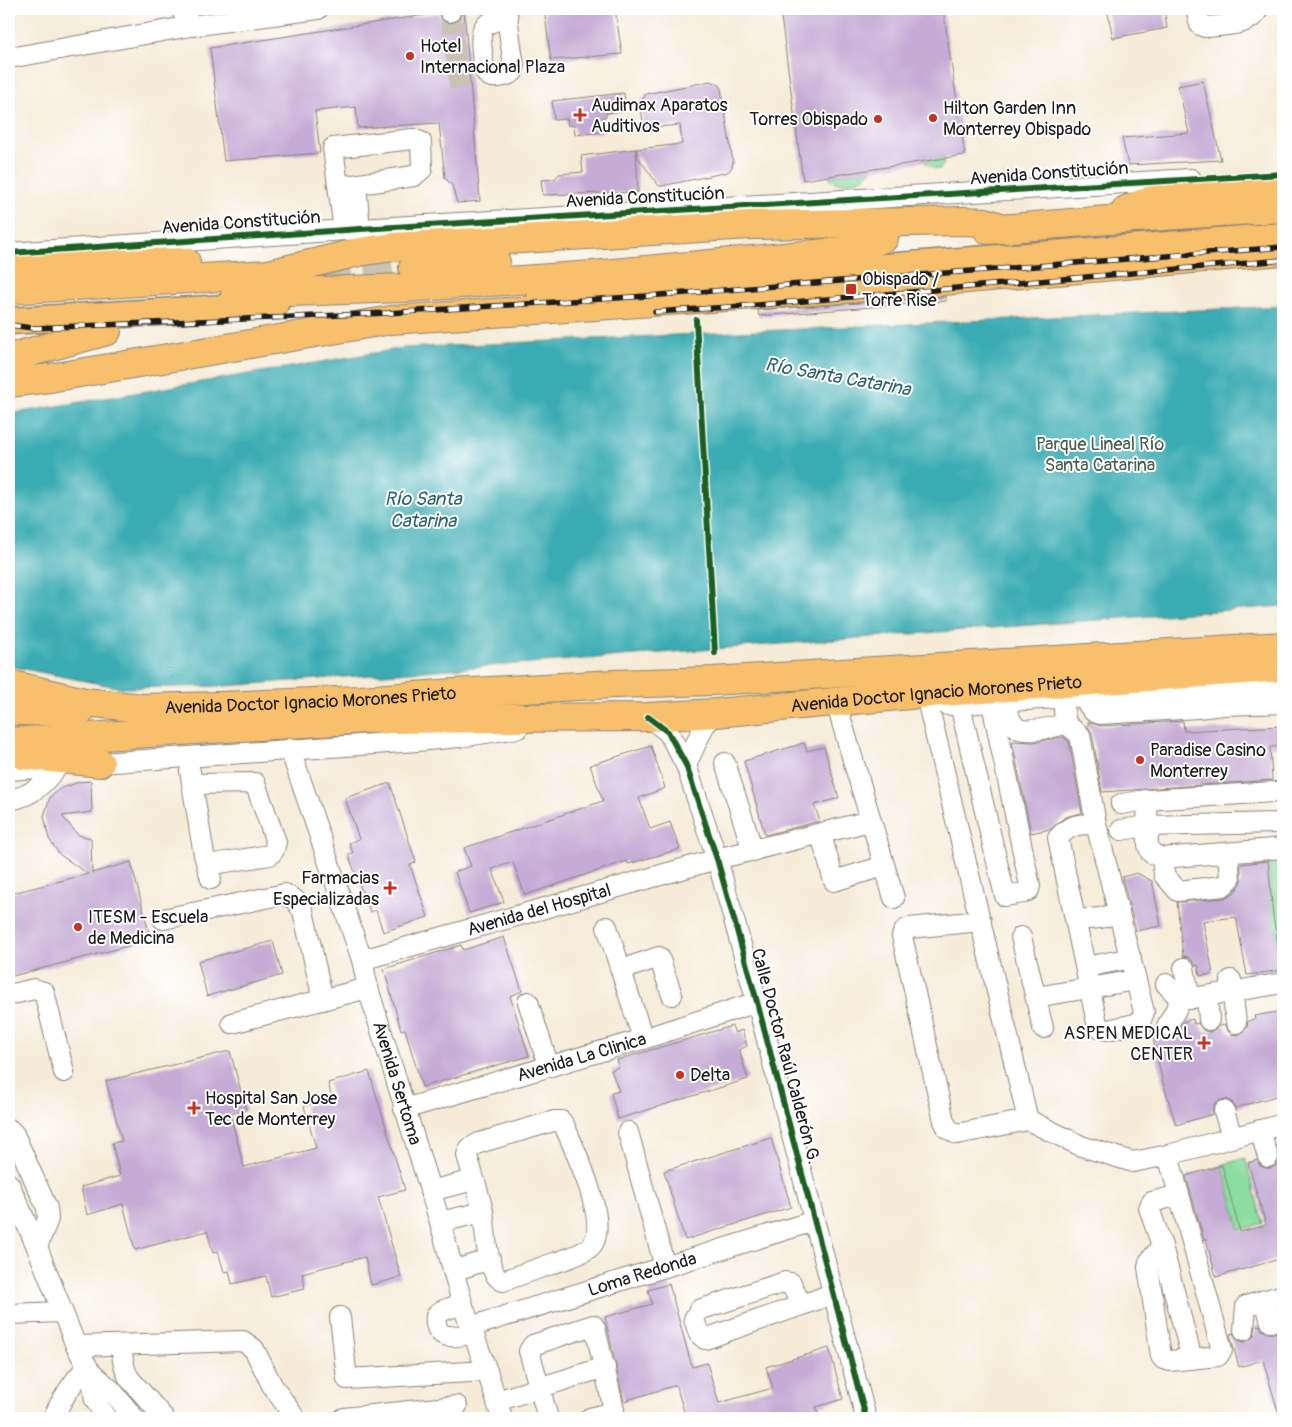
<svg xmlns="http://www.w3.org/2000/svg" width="1292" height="1427" viewBox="0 0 1292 1427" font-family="Pangolin,sans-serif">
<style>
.green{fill:#8bde9f;stroke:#547d5e}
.water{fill:#3aacb3;stroke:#2b6468}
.building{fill:#c5abd5}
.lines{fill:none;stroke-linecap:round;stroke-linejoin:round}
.minor-tunnel{stroke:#cac2b2;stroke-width:20;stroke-dasharray:20 10;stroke-linecap:butt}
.highway-tunnel{stroke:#cac2b2;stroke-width:28;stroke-dasharray:28 14;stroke-linecap:butt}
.minor-casing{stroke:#88847a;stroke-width:22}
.major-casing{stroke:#88847a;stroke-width:29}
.highway-casing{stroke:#88847a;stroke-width:30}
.minor{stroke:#fff;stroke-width:20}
.major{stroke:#f8bf6c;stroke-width:26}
.highway{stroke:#f8bf6c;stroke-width:28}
.rail-casing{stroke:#1c1c1c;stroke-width:5.5}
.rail{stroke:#fff;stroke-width:4;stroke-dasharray:11;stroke-linecap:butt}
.cycleway-casing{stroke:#fff;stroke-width:9}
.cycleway{stroke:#1b5e20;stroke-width:6}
.poi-dot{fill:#c8321e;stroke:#fff;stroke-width:2}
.labels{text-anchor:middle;stroke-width:4;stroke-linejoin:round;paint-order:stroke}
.poi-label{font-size:18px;fill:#1c1c1c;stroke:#fff;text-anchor:start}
.street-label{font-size:18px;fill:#1c1c1c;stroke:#fff}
.park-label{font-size:18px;fill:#43604a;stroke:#fff}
.water-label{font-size:19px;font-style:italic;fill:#2b6468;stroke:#fff}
</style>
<rect width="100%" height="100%" fill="#fff"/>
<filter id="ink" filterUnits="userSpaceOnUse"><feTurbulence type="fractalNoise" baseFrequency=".02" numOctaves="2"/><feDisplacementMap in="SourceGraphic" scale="10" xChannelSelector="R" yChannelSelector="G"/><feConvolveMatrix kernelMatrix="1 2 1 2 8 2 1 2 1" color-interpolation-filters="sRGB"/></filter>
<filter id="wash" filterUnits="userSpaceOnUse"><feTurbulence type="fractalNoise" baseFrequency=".0096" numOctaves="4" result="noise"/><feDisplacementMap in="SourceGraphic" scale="20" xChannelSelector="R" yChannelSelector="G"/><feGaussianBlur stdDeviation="1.12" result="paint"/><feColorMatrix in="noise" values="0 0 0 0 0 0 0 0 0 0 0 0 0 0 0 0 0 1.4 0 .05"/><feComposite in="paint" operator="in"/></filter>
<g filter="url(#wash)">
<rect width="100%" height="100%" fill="#f5ebd7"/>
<path class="green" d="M944,158V164L940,169H935L924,161Z
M872,169C865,181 843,187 831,180L829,176Z
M1283,860V970H1282L1272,913L1268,861Z
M1245,1158L1263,1223L1240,1230L1222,1165Z"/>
<path class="water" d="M1283,306V606L225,686L121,688L9,666V414L404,348Z"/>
<g id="blocks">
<path class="building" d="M464,9L480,201L457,203L452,185L445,178L439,123L358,128L356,107L315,111L320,153L224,161L210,48L438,13L444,22L450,24L455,22L460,18L462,10Z
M544,9H615L622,54L551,60Z
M780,9H943L965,155L803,180Z
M1107,9H1164L1167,28L1113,38Z
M711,81L720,85L721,89L733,162L732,167L728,172L662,186H659L637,156V149L682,144L680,125L644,128L640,103L646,94Z
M1203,81L1221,160L1128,165L1122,138L1189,133L1178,86Z
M624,93L626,111L606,113V116L601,119L602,132L575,135L574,125L568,126L567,119L554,120L552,101Z
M636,149L638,192L543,195L541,180L555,179L559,174L583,172L581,156Z
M946,297V301L759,316L758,310Z
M1183,721L1184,731L1283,726V746L1270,747L1272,780L1102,792L1092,733L1088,726V722L1101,726Z
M1063,737L1069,742L1082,813L1065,817L1051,829L1031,833L1012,741L1034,742Z
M804,743L807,751L824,747L839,798L814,805L820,821L765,835L744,761Z
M651,746L665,788L639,798L650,829L670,822L680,849L628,864L627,861L525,895L513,862L492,869L504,902L469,913L455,872L471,866L464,848L603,801L590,765Z
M91,781L92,812L62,816L78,835L91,838L92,873L131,862L151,940L9,977V894L88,874L59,854L49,839L44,816L50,797L62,788L79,782Z
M390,783L416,862L410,865L428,917L383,932L376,910L370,912L348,854L353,853L349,843L359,839L345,798Z
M1268,861L1273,916L1282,970L1247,975L1236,917L1203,921L1213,974L1200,976L1198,965L1196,966L1193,961L1188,957L1183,956L1177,902L1225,898L1235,892L1241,883V864Z
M1137,873L1152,881L1161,926L1136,931L1122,877Z
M504,937L522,991L510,996L529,1056L422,1087L405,1029L401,1030L384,969L461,945L463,950Z
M273,941L282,975L207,996L198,961Z
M1283,1011V1094L1235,1108L1232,1102L1226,1099L1221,1100L1215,1103L1212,1109L1213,1114L1176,1125L1162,1079L1151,1029L1156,1028L1161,1036L1168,1038L1174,1036L1177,1032L1183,1022L1193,1019L1194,1024L1198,1023L1204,1031L1210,1032L1219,1026L1225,1025L1227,1030L1231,1034L1238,1035L1243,1032L1247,1028L1248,1021L1255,1019L1254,1016Z
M732,1026L735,1033L742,1030L747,1046L739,1050L748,1079L618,1119L611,1093L619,1091L611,1070L619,1067L617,1060Z
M230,1051L246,1110L230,1114L244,1167L316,1148L304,1106L332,1098L328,1083L369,1071L405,1190L378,1197L401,1277L371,1285L365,1257L302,1273L305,1289L271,1297L266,1276L232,1284L229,1271L224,1272L218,1251L213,1253L207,1231L135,1250L123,1204L87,1215L81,1187L120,1176L112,1143L122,1141L106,1081Z
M771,1138L791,1207L685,1240L664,1171Z
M1283,1153V1258L1216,1277L1206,1239L1204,1240L1186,1176L1222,1165L1240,1232L1266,1225L1248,1163L1257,1160L1260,1166L1265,1168H1271L1277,1165L1280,1159L1279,1154Z
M669,1284L692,1367L707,1363L719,1403L773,1388L766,1367L829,1348L843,1399L816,1407L819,1416L811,1418H686L676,1385L624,1401L605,1317L652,1304L648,1290Z
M1283,1318V1418H1280L1263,1360L1239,1367L1230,1334L1233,1333L1238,1340L1244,1342L1249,1341L1254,1336L1256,1326L1260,1325L1262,1330L1268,1333H1275L1280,1330Z"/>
</g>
</g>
<g filter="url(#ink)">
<use href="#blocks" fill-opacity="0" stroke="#88847a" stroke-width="1"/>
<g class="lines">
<path class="minor-tunnel" d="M450,12L460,88"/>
<path class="highway-tunnel" d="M324,282L413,268"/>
<defs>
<g id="minor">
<path d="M181,9L191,26"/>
<path d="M450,9V12"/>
<path d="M506,9L514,67L513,72C508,76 494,79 489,76C486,74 485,72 484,69C483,59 478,33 485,26C490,21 500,20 508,18"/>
<path d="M1196,9L1200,25L1205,27C1222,25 1251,27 1258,9"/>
<path d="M9,58L191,26L318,9"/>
<path d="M356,185L360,229"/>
<path d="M339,187L414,176L422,169L421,142L413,139L333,148L344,230"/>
<path d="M9,253L360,229L1191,179"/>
<path d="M1213,697L1223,705L1283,703"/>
<path d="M1083,698L1093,711L1100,714L1198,708L1223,705"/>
<path d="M837,703L840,716L894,898"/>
<path d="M1002,703C1006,710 1010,721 1016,727C1025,735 1055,726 1066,724L1064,711"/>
<path d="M928,704L1028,1120L1081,1146L1133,1162L1168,1155L1283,1124"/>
<path d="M947,705L1283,684"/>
<path d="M960,705L1005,896L1024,893L1029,890L1030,886L992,704"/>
<path d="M648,717L668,732L686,765L717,859L757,1002L866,1418"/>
<path d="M1066,724L1080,735L1096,824L1144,1012L1141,1020L1135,1024L1107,1030L1100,1028L1097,1023L1058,838C1070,824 1079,824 1096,824"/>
<path id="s1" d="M290,749L362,960L368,988L440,1222L463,1306L487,1371L502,1418"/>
<path d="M725,763L753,851"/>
<path d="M86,764L417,741L459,737L518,728"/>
<path d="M686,765L704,726L716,713"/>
<path d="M9,770L50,767"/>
<path d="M190,771L204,855L211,879"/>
<path d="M193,784L255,783L276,842L274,850L270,855L207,865"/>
<path d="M9,800C33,796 43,784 58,766"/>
<path d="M1147,800L1148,845L1151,853L1162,858L1283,848"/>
<path d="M1121,804L1147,800L1273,792L1280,793L1283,796"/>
<path d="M1121,830L1147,826L1278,823L1283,820"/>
<path d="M821,835L834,881L884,866"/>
<path d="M1162,858L1164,875L1178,891L1223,886L1230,879L1228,853"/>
<path d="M163,919L285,894L295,900L303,911L323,1000"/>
<path d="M1076,920L1100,918L1119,913"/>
<path d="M981,921L909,928L905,930L902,936L944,1121L948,1129L957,1134L1028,1120"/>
<path d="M607,927L643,1039"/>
<path d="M1021,937L1043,1028"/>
<path id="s2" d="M362,960L717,859L870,821"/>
<path d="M1086,967L1131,958"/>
<path d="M1184,968L1190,999"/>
<path d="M621,970L659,957L672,995"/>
<path d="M1231,980L1236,1023"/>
<path d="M1166,984L1181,1000"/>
<path d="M9,995L34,989L44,992L64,1072"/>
<path d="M1207,996L1209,1020"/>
<path d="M1036,997L1136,980"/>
<path d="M1181,1000L1283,983"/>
<path d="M528,1002L549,1067"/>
<path d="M232,1023L368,988"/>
<path d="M1167,1026L1181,1000"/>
<path id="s3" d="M404,1109L643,1039L757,1002"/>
<path d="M1224,1111L1232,1137"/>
<path d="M554,1121H561L564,1125C574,1148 613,1229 589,1248C579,1256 565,1259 554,1263C537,1269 520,1275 503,1281C485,1274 486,1228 483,1212C479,1192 472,1174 467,1155L470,1148L479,1143Z"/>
<path d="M9,1129L14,1134L47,1208L48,1219L37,1247"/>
<path d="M1260,1130L1268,1157"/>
<path d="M628,1132L665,1267"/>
<path d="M9,1184L37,1247L76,1346L87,1366L91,1372L113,1392L134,1418"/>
<path d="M430,1191L474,1180"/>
<path d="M1179,1195L1152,1202L1149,1208L1162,1246L1192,1359"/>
<path d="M440,1222L483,1212"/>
<path d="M1162,1246L1149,1262L1148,1267L1161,1356L1163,1359L1170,1361L1218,1356L1222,1350L1168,1155"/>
<path d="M453,1271L490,1259"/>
<path d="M1265,1300L1271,1322"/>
<path d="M801,1305L791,1283L785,1282L699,1310L694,1319L699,1334L705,1339L816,1300L833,1293"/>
<path d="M463,1306C453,1307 444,1308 436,1315C433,1341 454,1338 472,1333"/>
<path d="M9,1314L62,1312"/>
<path d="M340,1317L347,1379L487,1371"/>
<path id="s4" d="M470,1327L814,1221"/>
<path d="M1244,1330L1246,1306L1283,1295"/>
<path d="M122,1345C122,1358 123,1367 129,1378L164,1418"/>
<path d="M76,1346L243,1341L254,1349L272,1385L295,1418"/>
<path d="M91,1372L95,1400L107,1418"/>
<path d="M497,1401L605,1367"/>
<path d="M53,1418C62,1398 72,1383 87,1366"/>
<path d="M344,1418L457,1406"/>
<path d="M548,1418L529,1351L533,1345L593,1325L595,1328L614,1410L610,1413L590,1418"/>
</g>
<path id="major" d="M539,292L602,289L1283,236
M9,321L275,305"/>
<g id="highway">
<path d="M1126,210L1159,197L1178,192L1283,187"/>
<path d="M988,230L1107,220L1283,208"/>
<path d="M9,267L186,262"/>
<path d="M413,268L496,262"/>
<path d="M9,290L268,274L359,252L394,247L750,225L964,221L985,222L1007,229"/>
<path d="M235,294L404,288L593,275L836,252L853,249L884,238"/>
<path d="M9,358L107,331"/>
<path d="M9,383L50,378L391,320L899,285L1283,251"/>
<path id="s5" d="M9,684L85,702L142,708L220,706L361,700L454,693L614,684L712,681L1283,646"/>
<path d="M9,711L80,712"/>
<path id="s6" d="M9,742L367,719L648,717L716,713L942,692L1283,667"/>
<path d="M23,755L100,763"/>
</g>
</defs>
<use href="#minor" class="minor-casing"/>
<use href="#major" class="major-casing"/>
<use href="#highway" class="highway-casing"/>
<use href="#minor" class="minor"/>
<use href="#major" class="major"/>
<use href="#highway" class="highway"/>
<defs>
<path id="rail" d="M655,312L758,305L1283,260
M9,325L33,328L388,313L647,296L1283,247"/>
</defs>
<use href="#rail" class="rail-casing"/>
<use href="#rail" class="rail"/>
<defs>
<path id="cycleway" d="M9,253L360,229L1283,174
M696,320L715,653
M648,717L668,732L686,765L717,859L757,1002L866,1418"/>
</defs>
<use href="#cycleway" class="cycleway-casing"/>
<use href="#cycleway" class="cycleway"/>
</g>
</g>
<g class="poi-dot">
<circle cx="410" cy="56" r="5"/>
<path d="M577.5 107.5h5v5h5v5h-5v5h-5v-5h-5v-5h5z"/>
<circle cx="933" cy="118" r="5"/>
<circle cx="878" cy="119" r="5"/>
<rect x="845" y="283" width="12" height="12" rx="2.5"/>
<circle cx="1140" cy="760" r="5"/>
<path d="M387.5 880.5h5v5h5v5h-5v5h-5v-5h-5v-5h5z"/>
<circle cx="78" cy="927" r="5"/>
<path d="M1201.5 1035.5h5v5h5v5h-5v5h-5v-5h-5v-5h5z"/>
<circle cx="680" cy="1075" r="5"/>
<path d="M191.5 1100.5h5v5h5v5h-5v5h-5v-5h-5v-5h5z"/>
</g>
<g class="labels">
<g class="poi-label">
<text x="420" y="52">Hotel<tspan x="420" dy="21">Internacional Plaza</tspan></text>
<text x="591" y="111">Audimax Aparatos<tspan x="591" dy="21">Auditivos</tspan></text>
<text x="943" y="114">Hilton Garden Inn<tspan x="943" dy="21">Monterrey Obispado</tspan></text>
<text x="868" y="125" text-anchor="end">Torres Obispado</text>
<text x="862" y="285">Obispado /<tspan x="862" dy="21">Torre Rise</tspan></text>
<text x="1150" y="756">Paradise Casino<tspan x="1150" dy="21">Monterrey</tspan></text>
<text x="379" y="884" text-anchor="end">Farmacias<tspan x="379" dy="21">Especializadas</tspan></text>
<text x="88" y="923">ITESM - Escuela<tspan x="88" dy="21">de Medicina</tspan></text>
<text x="1193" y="1039" text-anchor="end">ASPEN MEDICAL<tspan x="1193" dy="21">CENTER</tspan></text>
<text x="690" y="1081">Delta</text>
<text x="205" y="1104">Hospital San Jose<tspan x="205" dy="21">Tec de Monterrey</tspan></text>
</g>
<g class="street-label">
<text transform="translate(1049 173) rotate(-4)" y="6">Avenida Constitución</text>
<text transform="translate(645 197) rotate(-3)" y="6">Avenida Constitución</text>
<text transform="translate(241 222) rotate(-4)" y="6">Avenida Constitución</text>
<text dy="6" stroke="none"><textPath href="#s6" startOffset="929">Avenida Doctor Ignacio Morones Prieto</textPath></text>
<text dy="6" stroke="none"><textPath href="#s5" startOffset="304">Avenida Doctor Ignacio Morones Prieto</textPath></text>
<text dy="6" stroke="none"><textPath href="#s2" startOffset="184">Avenida del Hospital</textPath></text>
<text transform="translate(786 1056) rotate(75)" y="6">Calle Doctor Raúl Calderón G.</text>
<text dy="6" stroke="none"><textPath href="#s3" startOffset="185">Avenida La Clinica</textPath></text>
<text dy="6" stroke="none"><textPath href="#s1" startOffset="351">Avenida Sertoma</textPath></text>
<text dy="6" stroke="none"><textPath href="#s4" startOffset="180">Loma Redonda</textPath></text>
</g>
<g class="park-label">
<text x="1100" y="450">Parque Lineal Río<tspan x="1100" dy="21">Santa Catarina</tspan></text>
</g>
<g class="water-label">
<text transform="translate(838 376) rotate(10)" y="7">Río Santa Catarina</text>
<text x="423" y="505">Río Santa<tspan x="423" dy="22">Catarina</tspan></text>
</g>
</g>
<rect width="1292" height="1427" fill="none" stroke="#fff" stroke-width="30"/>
</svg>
